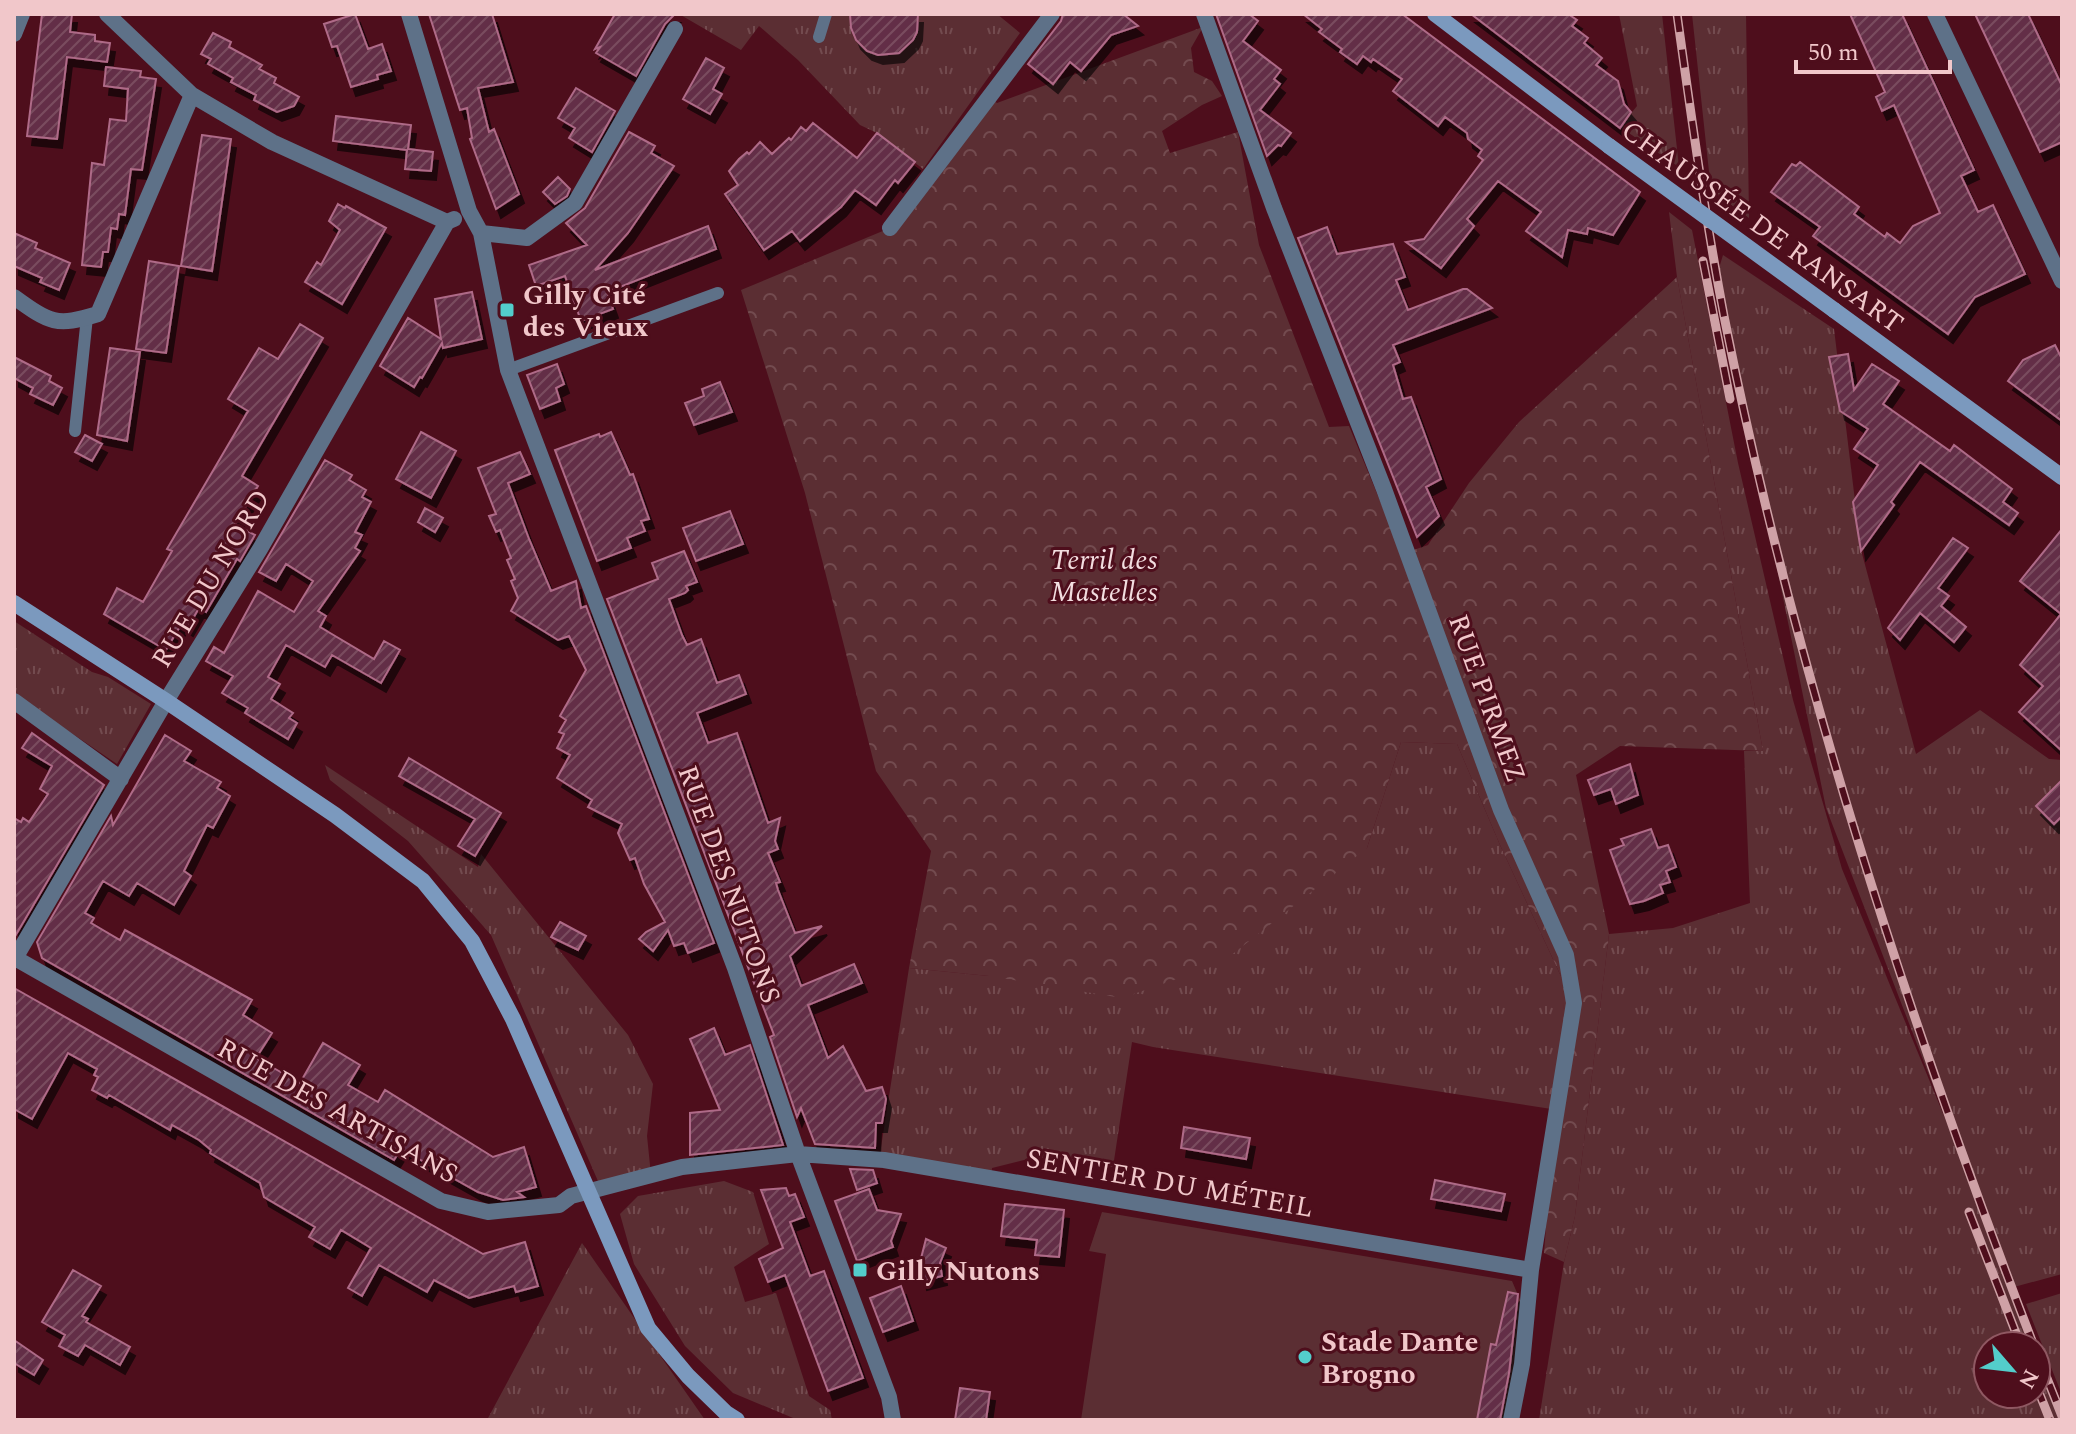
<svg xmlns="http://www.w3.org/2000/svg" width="2076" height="1434" viewBox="0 0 2076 1434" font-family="Spectral,serif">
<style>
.grass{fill:url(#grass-tufts);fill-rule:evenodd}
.forest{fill:url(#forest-crowns)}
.pitch{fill:#5b2e33}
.building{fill:url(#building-hatch);stroke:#af6b88;stroke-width:2;filter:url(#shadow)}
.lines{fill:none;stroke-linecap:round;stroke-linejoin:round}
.service{stroke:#5e7188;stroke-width:12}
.minor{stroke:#5e7188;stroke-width:16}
.secondary{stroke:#7b99be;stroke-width:16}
.rail-casing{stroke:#cfa1a6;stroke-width:9}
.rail{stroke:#4e0e1c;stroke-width:6;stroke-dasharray:18;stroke-linecap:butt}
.secondary-bridge{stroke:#7b99be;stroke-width:16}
.poi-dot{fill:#53cdcb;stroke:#4e0e1c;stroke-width:3}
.labels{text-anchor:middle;stroke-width:6;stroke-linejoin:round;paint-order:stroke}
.street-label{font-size:28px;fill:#f1c7ca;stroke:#4e0e1c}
.poi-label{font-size:28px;font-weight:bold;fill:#f1c7ca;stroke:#4e0e1c;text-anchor:start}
.park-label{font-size:28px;font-style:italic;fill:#f2dddf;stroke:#4e0e1c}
</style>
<defs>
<pattern id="grass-tufts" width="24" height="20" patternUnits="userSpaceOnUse" patternTransform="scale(2)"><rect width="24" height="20" fill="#5b2e33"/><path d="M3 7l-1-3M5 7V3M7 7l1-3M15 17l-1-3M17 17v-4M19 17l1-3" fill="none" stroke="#734b4f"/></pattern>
<pattern id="forest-crowns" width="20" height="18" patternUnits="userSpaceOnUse" patternTransform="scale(2)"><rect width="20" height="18" fill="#5b2e33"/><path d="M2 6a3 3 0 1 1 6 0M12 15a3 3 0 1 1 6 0" fill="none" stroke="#734b4f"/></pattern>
<pattern id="building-hatch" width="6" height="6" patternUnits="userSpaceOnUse" patternTransform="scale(2)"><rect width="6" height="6" fill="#632f46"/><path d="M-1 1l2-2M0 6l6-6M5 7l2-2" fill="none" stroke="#7a4c5f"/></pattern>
<filter id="shadow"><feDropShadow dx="5" dy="9" stdDeviation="0" flood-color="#0009"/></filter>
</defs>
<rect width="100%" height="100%" fill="#4e0e1c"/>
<path class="grass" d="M679,14H851C841,66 925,71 918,14H997L1020,33L923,169L877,133L860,125L798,60L759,26L741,50Z
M1619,14H1662L1679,167L1620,127L1637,106Z
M1692,14H1746L1749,218L1711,190Z
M1669,212L1692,230L1738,463L1793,700L1842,869L1954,1140L1826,808L1717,275L1723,255L1834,329L1861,550L1916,754L1980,710L2049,759L2062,760V1274L2014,1287L2062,1404V1420H1539L1564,1262L1575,1216L1609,934L1673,928L1750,903L1744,751H1763L1677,277ZM1988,1346H2036V1394H1988Z
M14,621L92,672L108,677L151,704L117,764L14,694Z
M1401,742L1457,744L1500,845L1565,985L1558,1110L1153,1047L1132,1042L1113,1167L1036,1157L992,1168L991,1178L880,1154L909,968L989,976L1367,848Z
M325,765L478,867L481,854L628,1035L653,1084L647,1136L651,1175L601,1188L491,935L408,841L330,780Z
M724,1181L753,1192L769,1244L734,1267L745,1302L776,1293L809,1396L830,1410L832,1420H798L733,1393L685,1346L634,1264L620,1214L638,1196Z
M582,1243L705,1420H487Z
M2062,1293V1395L2026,1304Z"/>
<path class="forest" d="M1203,27L1191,48L1194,72L1212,81L1222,96L1202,105L1162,131L1170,153L1238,132L1259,245L1329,427L1349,426L1402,554L1428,545L1469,483L1519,422L1677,277L1763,751L1620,746L1576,775L1609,934L1575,1216L1564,1262L1544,1253L1565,985L1500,845L1457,744L1401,742L1367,848L1220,964L1122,998L989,976L909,968L931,851L876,771L805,493L741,290L890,228L993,100L997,103Z"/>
<path class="pitch" d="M1102,1212L1512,1281L1527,1316L1504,1420H1081L1106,1254L1089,1251Z"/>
<path class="building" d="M42,14H72L70,32L95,35V41L110,43L107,62L67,57L57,139L27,136Z
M355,14L368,49L382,44L391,71L377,75L378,79L351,87L337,46L332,47L324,24Z
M429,14H492L513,82L478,88L489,132L494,129L519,194L496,209L470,139L472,138L467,108L460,110Z
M615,14H675L665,24L636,76L596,53L600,47L595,49Z
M850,14H918L917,32L913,40L899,53L878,55L867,51L856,40L851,28Z
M1063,14H1123L1138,26L1111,35L1081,71L1070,62L1053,84L1028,64L1061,21Z
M1216,14H1249L1258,21L1243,41L1281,70L1274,79L1280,84L1260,110L1291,133L1281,146L1278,145L1267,156Z
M1303,14H1402L1640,192L1613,235L1588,228L1587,234L1568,230L1562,257L1526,231L1541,212L1498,181L1467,219L1474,226L1441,268L1406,242L1424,239L1483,160L1478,156L1482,150L1468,139L1467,133L1445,117L1438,126L1393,91L1402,79L1373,59L1371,62L1363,56L1357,64L1340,52L1342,49L1319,32L1322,29Z
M1471,14H1568L1577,20L1572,26L1588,38L1584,43L1602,58L1596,65L1618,81L1624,104L1631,112L1620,128Z
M1850,14H1902L1974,170L1961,176L1978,212L1993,205L2025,274L1975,297L1948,334L1813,236L1820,227L1771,192L1792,164L1796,166L1800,162L1859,207L1854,214L1885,237L1887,233L1900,243L1913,226L1940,213L1894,105L1882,111L1876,97L1885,92Z
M1975,14H2028L2062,86V142L2040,152Z
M213,33L231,42L229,47L262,65L259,69L276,78L274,83L299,97L294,106L277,112L254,100L256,95L231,82L233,78L208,64L211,59L201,54Z
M706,58L724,68L713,89L722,94L710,114L683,99Z
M106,67L141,71L140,77L156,79L142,170L131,169L125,215L119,214L117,229L111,228L108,252H103L101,267L82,265L92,163L104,165L110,119L126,121L128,89L104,86Z
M576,88L615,111L592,152L569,138L575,128L558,118Z
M336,116L411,125L408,149L433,152L431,171L405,169L407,150L333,141Z
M813,123L857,158L877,133L915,162L898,183L895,180L876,205L855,190L841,207L800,241L792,231L764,250L725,194L738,185L729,171L739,159L747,152L749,154L760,142L772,154L789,138L791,140L801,127L806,131Z
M629,132L655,146L651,153L674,166L628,233L595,270L708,226L716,249L607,292L613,309L581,321L565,276L536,286L529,265L587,245L566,223L585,208Z
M202,135L231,139L212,271L181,266Z
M558,177L570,189L567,196L555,204L543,192Z
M338,204L345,208L346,206L386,228L342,304L305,282L317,262L321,265L340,230L329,221Z
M1327,227L1337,254L1393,244L1405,277L1396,280L1408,310L1463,289H1467L1492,308L1393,345L1400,362L1393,365L1403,399L1411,397L1441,479L1426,487L1439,516L1417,537L1298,238Z
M14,233L37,243L35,248L70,263L59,290L40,282L42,278L14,266Z
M149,261L179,266L166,353L136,349Z
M472,292L482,339L443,348L442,343L422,378L420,377L414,387L380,366L408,318L441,339L435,299Z
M300,324L323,338L242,476L258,486L235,524L255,535L240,561L237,559L206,612L199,608L188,627L182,623L166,650L104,614L117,588L143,602L172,551L167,549L248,411L228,399L259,348L278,359Z
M2055,345L2062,359V421L2008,381L2023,360Z
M110,348L140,352L127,441L97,435Z
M1848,354L1854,390L1872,364L1899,381L1883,404L1950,451L1954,445L2012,489L2003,502L2018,513L2009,525L1920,462L1891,502L1894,505L1861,551L1853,502L1878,465L1854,449L1868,429L1840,411L1829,357Z
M14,357L51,376L49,381L62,388L53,405L30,394L33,388L14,378Z
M557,364L564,384L556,388L560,401L540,409L527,375Z
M720,382L732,412L694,425L685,403L704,396L702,389Z
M421,432L456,451L431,498L396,479Z
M611,432L630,475L633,474L649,519L641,521L645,531L627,538L631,548L597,561L555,450L599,434L600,437Z
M85,435L102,444L92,461L75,452Z
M520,452L530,474L508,483L529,539L551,591L576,581L581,608L586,606L714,943L688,953L684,943L674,946L668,930L653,951L639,939L646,932L665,922L644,884L635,858L630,860L618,833L622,824L588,807L592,800L557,778L570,755L557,748L564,734L559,732L566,720L560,716L586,670L569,636L558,640L511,611L518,598L511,581L515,579L507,560L511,558L500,530L496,532L489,516L496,514L478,468Z
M325,460L352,475L349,480L366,490L362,497L371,502L355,532L362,535L355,548L360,551L318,611L326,616L320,627L374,659L384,641L400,650L381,683L332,655L325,667L286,645L268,677L280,684L271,699L293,713L289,718L297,723L288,739L245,713L248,708L222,693L233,676L206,661L214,647L224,653L258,591L294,612L313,581L286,564L276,581L259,572Z
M425,508L443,518L435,532L418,522Z
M730,511L743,544L696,561L683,528Z
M2062,529V751L2019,712L2043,686L2020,665L2061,614L2020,581Z
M1953,538L1968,548L1938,588L1949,596L1941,606L1966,627L1954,642L1920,613L1900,640L1888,628Z
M684,551L697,582L686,586L688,590L685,593L669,599L682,635L687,645L701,639L717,683L739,675L746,694L697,713L708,743L737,733L768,823L780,818L775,841L778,849L768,853L780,882L776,883L778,890L795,933L822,926L790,956L801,986L854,964L862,983L808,1005L828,1058L843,1046L866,1091L882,1087L886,1099L882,1123H876L875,1148L815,1144L801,1108L797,1117L770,1037L774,1035L607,599L658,579L652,563Z
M32,733L104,785L14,938V818L21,822L23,818L29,822L48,794L40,789L52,766L22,748Z
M165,735L191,751L184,761L221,782L217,788L230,796L213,828L207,825L184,871L191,876L174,905L137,883L129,896L103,881L85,913L94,918L91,923L120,940L125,930L252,1000L243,1015L272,1033L256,1058L300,1083L323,1043L360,1065L348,1085L378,1102L385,1090L493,1157L524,1147L536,1187L517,1192L524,1197L503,1200L478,1192L401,1149L394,1160L42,958L37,942L111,816L113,825Z
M409,758L501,813L475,856L458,846L475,819L399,776Z
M1630,764L1638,795L1616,804L1611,789L1594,795L1588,780Z
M2062,780V816L2054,824L2036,806Z
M1651,829L1658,848L1668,845L1676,867L1666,871L1670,882L1660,885L1663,893L1644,901L1630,904L1610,850L1624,845L1621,839Z
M560,922L586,936L578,950L551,937Z
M14,988L483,1254L525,1242L538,1286L516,1292L514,1286L469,1298L434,1280L427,1292L379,1265L362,1296L348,1288L371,1248L341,1230L330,1249L309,1237L315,1227L264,1197L260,1183L210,1153L211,1150L199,1140L172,1125L170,1130L109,1095L107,1098L92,1090L98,1077L94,1075L97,1069L68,1053L32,1119L14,1109Z
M714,1028L725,1055L750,1045L783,1145L690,1155V1113L720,1110L690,1039Z
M1184,1127L1250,1138L1246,1159L1181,1148Z
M850,1169L873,1170L877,1183L857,1190Z
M1435,1180L1505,1194L1501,1211L1431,1199Z
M786,1188L789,1196L795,1194L804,1217L790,1222L810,1276L824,1271L863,1378L828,1391L785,1275L768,1282L759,1259L783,1248L761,1190Z
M869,1189L877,1210L901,1214L891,1241L893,1247L857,1261L835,1201Z
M1005,1204L1064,1210L1059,1257L1035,1255L1037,1240L1001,1236Z
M926,1239L946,1248L940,1263L942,1276L922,1281L919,1266Z
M73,1270L101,1286L82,1316L88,1319L86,1322L130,1347L120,1365L85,1345L78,1356L59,1346L65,1335L42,1322Z
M901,1286L913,1321L883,1332L870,1298Z
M1508,1292L1518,1294L1509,1373L1500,1420H1477L1491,1344L1496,1345Z
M14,1340L43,1360L34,1375L14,1363Z
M960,1388L990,1392L986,1420H955Z"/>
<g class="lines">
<path class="service" d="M819,37L826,14
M508,370L718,293
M75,431L87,317"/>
<path class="minor" d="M107,14L192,95L272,142L447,222L454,219
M409,14L469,211L481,233L508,370L735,968L798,1154L889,1397L893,1420
M1204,14L1274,208L1384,489L1501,810L1566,955L1574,1003L1531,1270L1522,1364L1511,1420
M1935,14L2062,281
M14,34L22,14
M890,228L1052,14
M481,233L527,238L575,203L675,29
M14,297C50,323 56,327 98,314L192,95
M14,701L121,779
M15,958L441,1201L488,1212L559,1205L571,1196L682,1167L798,1154L884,1160L1531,1270
M14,960L166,701L260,549L447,222"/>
<path class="secondary" d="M1435,14L1609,146
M1834,310L2062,477
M14,603L166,701L335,815L423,881L472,941L513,1019L648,1328L688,1376L726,1413L737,1420"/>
<defs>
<path id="rail" d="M1677,14C1691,115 1705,216 1724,316C1794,669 1905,1011 2034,1346
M1703,261L1730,399
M1969,1212L2021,1346
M2036,1351L2062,1416
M2036,1385L2050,1420"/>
</defs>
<use href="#rail" class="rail-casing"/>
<use href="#rail" class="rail"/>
<path class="secondary-bridge" d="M1609,146L1834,310"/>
</g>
<g class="poi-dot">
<rect x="499" y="302" width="16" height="16" rx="4"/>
<rect x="852" y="1262" width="16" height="16" rx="4"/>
<circle cx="1305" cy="1357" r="8"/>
</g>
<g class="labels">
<g class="street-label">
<text transform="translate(1763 226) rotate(36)" y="10">CHAUSSÉE DE RANSART</text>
<text transform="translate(210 578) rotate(-59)" y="10">RUE DU NORD</text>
<text transform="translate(1488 698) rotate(70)" y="10">RUE PIRMEZ</text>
<text transform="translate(730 884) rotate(70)" y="10">RUE DES NUTONS</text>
<text transform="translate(338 1110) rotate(29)" y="10">RUE DES ARTISANS</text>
<text transform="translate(1170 1182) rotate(10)" y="10">SENTIER DU MÉTEIL</text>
</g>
<g class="poi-label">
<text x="523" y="304">Gilly Cité<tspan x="523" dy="32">des Vieux</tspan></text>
<text x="876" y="1280">Gilly Nutons</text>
<text x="1321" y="1351">Stade Dante<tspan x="1321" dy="32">Brogno</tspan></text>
</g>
<g class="park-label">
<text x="1104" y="569">Terril des<tspan x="1104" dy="32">Mastelles</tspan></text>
</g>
</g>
<rect width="2076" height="1434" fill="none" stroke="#f1c7ca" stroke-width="32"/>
<g transform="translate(2012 1370) rotate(118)"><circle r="38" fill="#4e0e1c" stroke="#8f5862" stroke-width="2"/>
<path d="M0-6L14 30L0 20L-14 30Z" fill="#53cdcb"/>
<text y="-12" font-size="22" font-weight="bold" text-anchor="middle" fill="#f1c7ca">N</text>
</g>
<path d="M1796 60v12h154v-12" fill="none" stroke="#f1c7ca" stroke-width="4"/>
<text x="1808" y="60" font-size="24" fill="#f1c7ca" stroke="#4e0e1c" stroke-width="6" paint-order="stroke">50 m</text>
</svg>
